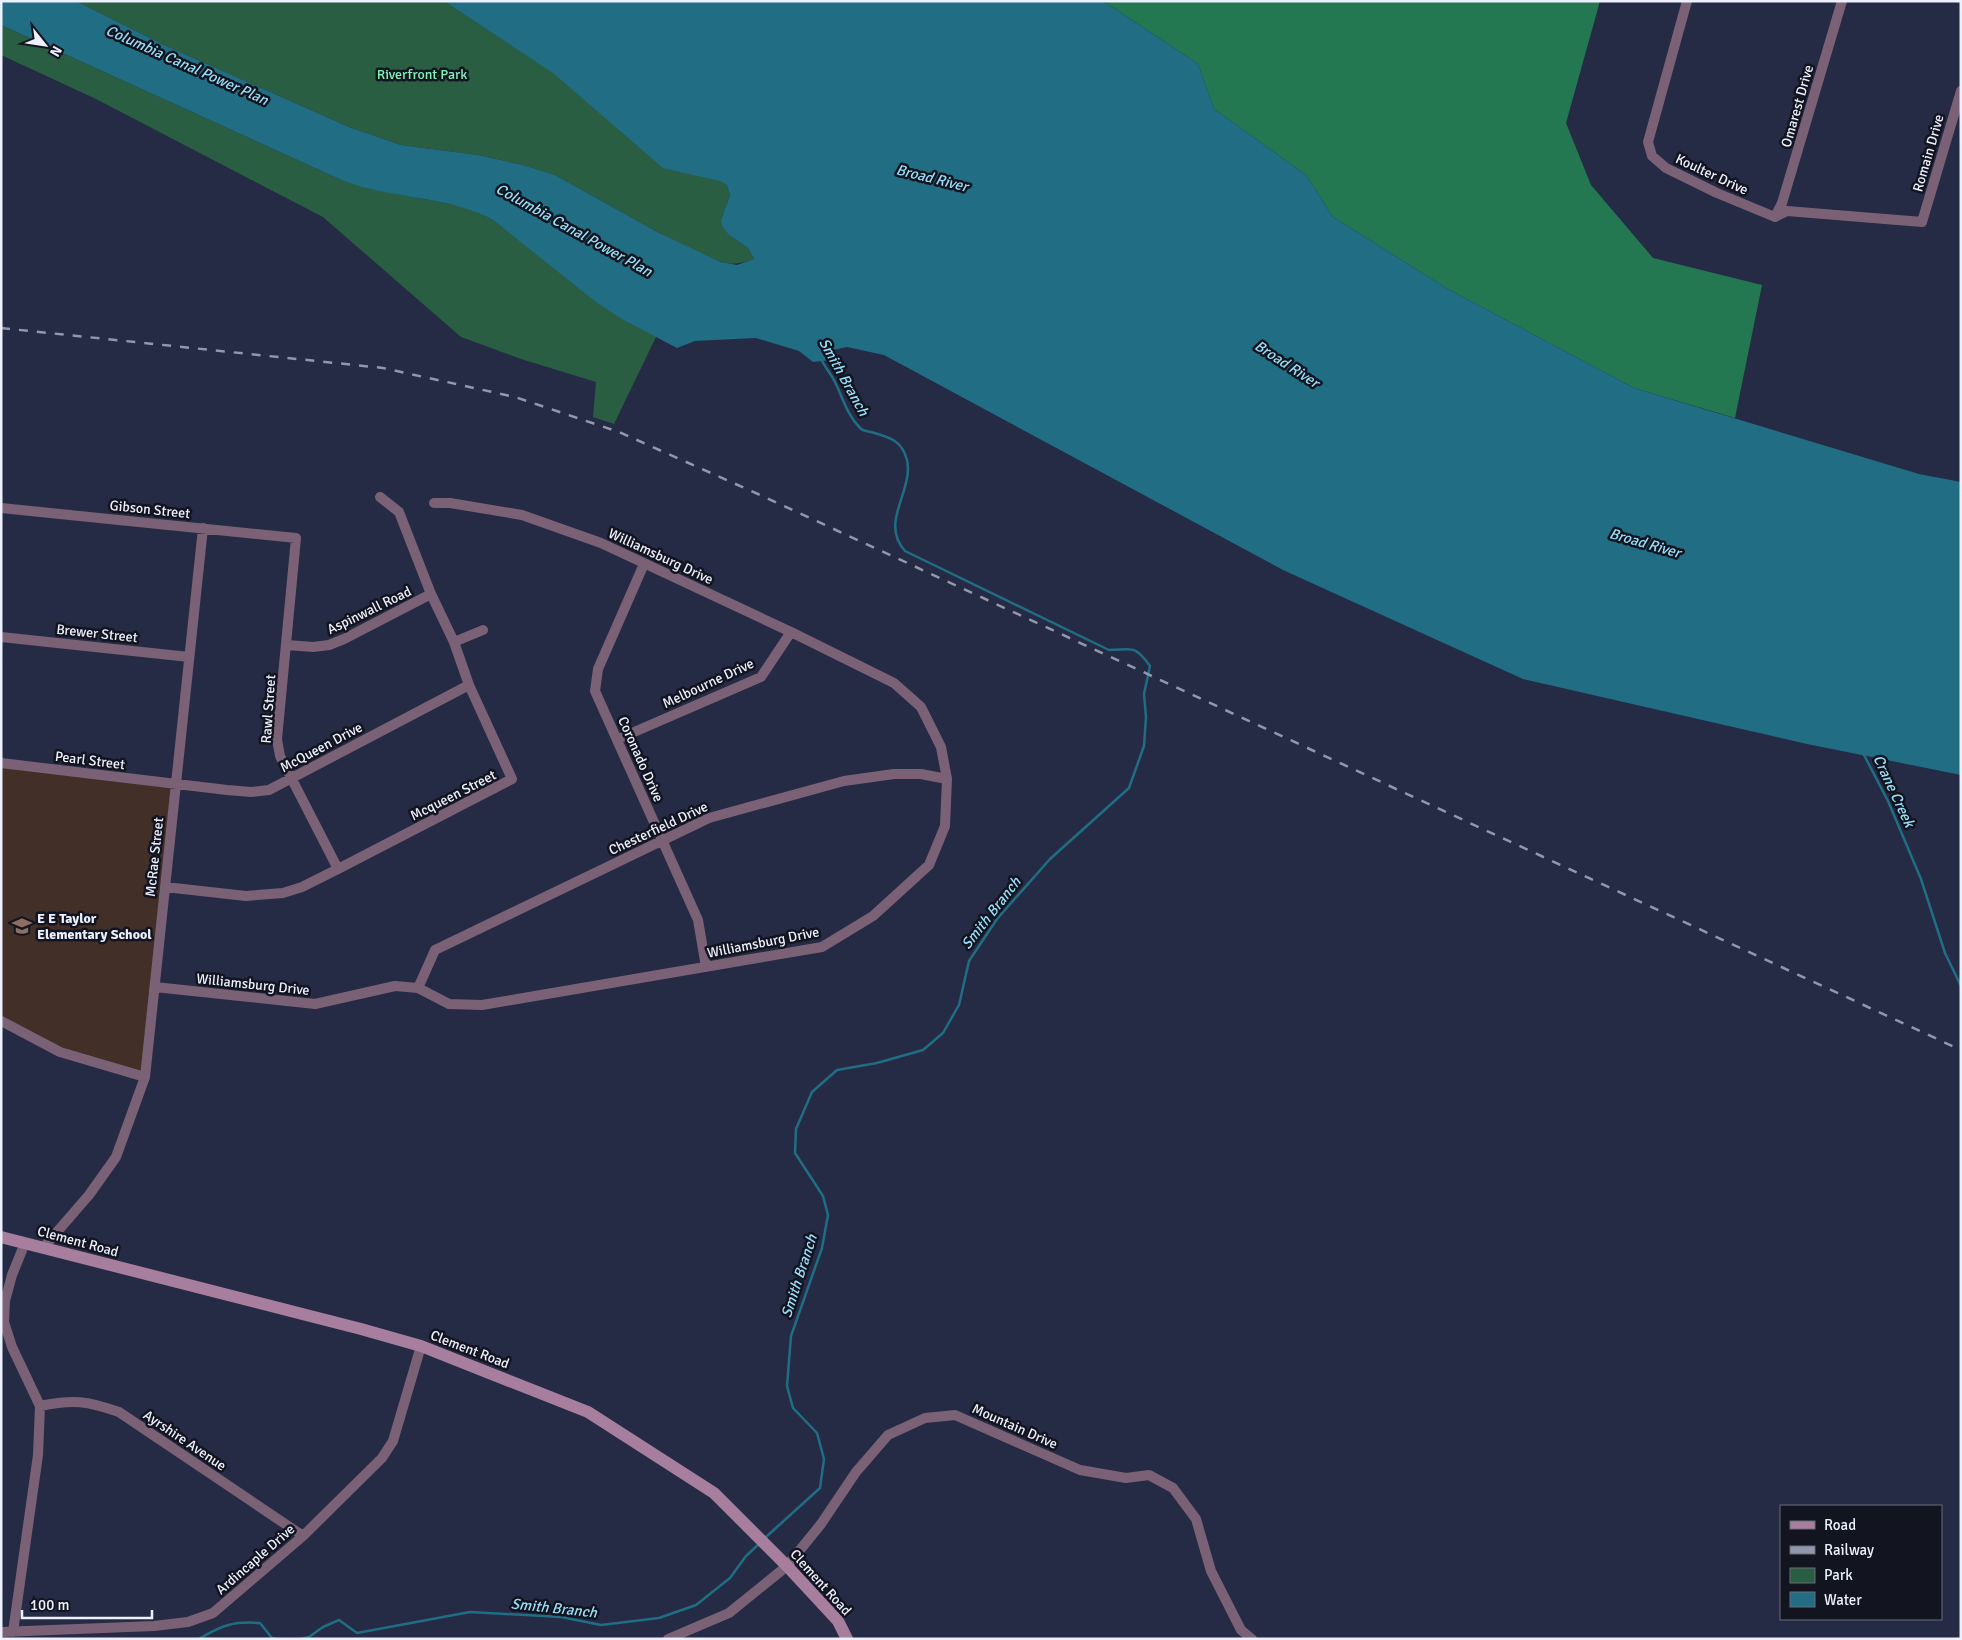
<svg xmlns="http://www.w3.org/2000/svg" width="1962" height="1640" viewBox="0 0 1962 1640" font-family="Signika,sans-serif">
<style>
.education{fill:#422f28}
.green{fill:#295e43}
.forest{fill:#247851}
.water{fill:#206d84}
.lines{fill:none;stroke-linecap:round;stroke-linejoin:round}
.stream{stroke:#206d84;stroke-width:2.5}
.street{stroke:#7b6176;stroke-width:10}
.secondary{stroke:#a87e9f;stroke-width:12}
.rail{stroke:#9297aa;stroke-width:2.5;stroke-dasharray:9 9;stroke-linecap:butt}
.labels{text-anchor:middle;stroke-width:5;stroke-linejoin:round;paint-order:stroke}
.park-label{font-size:14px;fill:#84f3b9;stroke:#12141f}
.street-label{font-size:14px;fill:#edf0fe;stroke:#12141f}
.poi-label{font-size:14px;font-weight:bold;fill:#edf0fe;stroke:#12141f;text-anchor:start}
.water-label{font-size:15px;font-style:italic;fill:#98def8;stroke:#12141f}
</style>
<rect width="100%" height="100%" fill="#252b44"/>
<path class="education" d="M1,763L176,784L145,1077L60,1052L1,1021Z"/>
<path class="green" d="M76,1H444L727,185L730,195L721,220L729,235L748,248L754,259C726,269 723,261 697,252L614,424L593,417L596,382L521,359L461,337L323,217L96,99L1,55V25L337,178L370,189L457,205L475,211L493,220L521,242L661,234L555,175L523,165L478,155L401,145L349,127L162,44Z"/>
<path class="forest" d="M1103,1H1600L1566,123L1591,185L1653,258L1762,285L1735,418L1634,388L1446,288L1333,217L1306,175L1214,109L1198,64Z"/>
<path class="water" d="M1,1H76L162,44L349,127L401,145L478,155L523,165L555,175L661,234L721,262L737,265L754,259L748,248L729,235L722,226L721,220L730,195L727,185L720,181L663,168L553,73L444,1H1103L1198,64L1214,109L1306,175L1333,217L1446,288L1634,388L1919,474L1961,482V775L1807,744L1523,679L1283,570L884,355L847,347L833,350L831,360L813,362L799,351L756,338L695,341L677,348L622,319L596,302L493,220C454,199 412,199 370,189C359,187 348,182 337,178L1,25Z"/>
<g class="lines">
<path class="stream" d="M1864,755L1888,801L1921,879L1945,953L1961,986
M766,1537L820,1488L824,1459L817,1433L793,1408L787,1386L791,1336L822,1248L828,1215L823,1196L795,1153L796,1129L812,1092L837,1070L877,1063L923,1050L943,1033L959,1005L969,961L997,919L1050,859L1129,788L1144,746L1146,717L1144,694L1150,666C1134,644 1133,650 1109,650L905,551C879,522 914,491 907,460C902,440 889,437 871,432C867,431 863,431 860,428C847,415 843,398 835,382C831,374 825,367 821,359
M199,1639C222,1625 234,1621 260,1623L272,1638L277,1639
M301,1639L309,1637L323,1627L339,1620L357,1633L470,1612L561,1617L601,1625L659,1618L696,1605L730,1578L746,1556L760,1543"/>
<path class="street" d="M1687,1L1648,142L1652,156L1666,168L1717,193L1775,217L1787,211L1922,222L1961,91
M1775,217L1782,203L1842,1
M1,508L296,538L277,739L280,756L338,869
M644,564L598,669L595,691L698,920L706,967
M1,637L189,657
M454,642L483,630
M287,645L313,647L329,645L344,639L431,594
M618,739L761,677L791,632
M1,763L227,790L251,792L269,790L469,685
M165,887L246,896L283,893L302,887L338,869L512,779L469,685L454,642L431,594L399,512L380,497
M155,987L315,1004L395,986L418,988L449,1004L482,1005L822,947L873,916L929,865L945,826L947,779L941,747L921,707L894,683L791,632L601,543L522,515L450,503H434
M418,988L435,950L709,818L844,781L894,774H921L947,779
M1,1021L60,1052L145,1077
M43,1248L89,1195L116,1157L145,1077L203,528
M40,1406C74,1399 87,1401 119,1412L303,1536
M1,1632L154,1626L188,1622L213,1613L303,1536L382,1458L393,1441L421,1346
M13,1632L38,1455L40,1406L12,1347L4,1322L5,1301L12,1275L25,1243
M668,1639L729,1613L787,1566L821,1524L856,1472L888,1435L925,1418L955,1415L1080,1470L1126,1478L1149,1475L1173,1488L1196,1519L1211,1571L1241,1630L1252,1639"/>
<path class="secondary" d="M1,1237L361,1329L421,1346L588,1412L714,1493L787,1566L838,1621L847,1639"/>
<path class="rail" d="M1,328L383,368L515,397L619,432L758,494L1961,1050"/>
</g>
<defs>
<symbol id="school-bare" viewBox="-9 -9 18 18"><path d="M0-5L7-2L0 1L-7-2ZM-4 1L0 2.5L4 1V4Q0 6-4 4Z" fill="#8d6e63" stroke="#12141f" stroke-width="2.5" paint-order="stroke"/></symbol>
</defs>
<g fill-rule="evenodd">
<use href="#school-bare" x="8" y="912" width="28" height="28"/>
</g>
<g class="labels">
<g class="park-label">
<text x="422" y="79">Riverfront Park</text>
</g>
<g class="street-label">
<text transform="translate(1797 106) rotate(-74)" y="5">Omarest Drive</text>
<text transform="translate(1928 153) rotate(-74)" y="5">Romain Drive</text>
<text transform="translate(1712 174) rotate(25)" y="5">Koulter Drive</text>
<text transform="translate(150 509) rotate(6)" y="5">Gibson Street</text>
<text transform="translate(661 556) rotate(25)" y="5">Williamsburg Drive</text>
<text transform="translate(369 610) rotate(-26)" y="5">Aspinwall Road</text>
<text transform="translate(97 633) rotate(6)" y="5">Brewer Street</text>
<text transform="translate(708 683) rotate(-25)" y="5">Melbourne Drive</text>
<text transform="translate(268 709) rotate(-86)" y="5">Rawl Street</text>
<text transform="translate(321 747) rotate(-28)" y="5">McQueen Drive</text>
<text transform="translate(641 759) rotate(66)" y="5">Coronado Drive</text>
<text transform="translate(90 760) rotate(7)" y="5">Pearl Street</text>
<text transform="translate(453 795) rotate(-27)" y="5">Mcqueen Street</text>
<text transform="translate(658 828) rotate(-25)" y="5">Chesterfield Drive</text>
<text transform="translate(154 857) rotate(-84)" y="5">McRae Street</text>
<text transform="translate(763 942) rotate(-11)" y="5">Williamsburg Drive</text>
<text transform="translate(253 984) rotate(6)" y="5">Williamsburg Drive</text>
<text transform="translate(78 1241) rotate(15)" y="5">Clement Road</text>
<text transform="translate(470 1349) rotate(21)" y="5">Clement Road</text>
<text transform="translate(1015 1426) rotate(24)" y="5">Mountain Drive</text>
<text transform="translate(185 1440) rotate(34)" y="5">Ayrshire Avenue</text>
<text transform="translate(255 1559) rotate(-41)" y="5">Ardincaple Drive</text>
<text transform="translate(821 1582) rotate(48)" y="5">Clement Road</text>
</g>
<g class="poi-label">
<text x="37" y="923">E E Taylor<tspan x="37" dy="16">Elementary School</tspan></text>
</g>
<g class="water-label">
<text transform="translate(187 65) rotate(24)" y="5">Columbia Canal Power Plan</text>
<text transform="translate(932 178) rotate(14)" y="5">Broad River</text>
<text transform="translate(574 230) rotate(29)" y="5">Columbia Canal Power Plan</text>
<text transform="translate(1287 364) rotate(33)" y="5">Broad River</text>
<text transform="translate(844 377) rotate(61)" y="5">Smith Branch</text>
<text transform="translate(1645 543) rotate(16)" y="5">Broad River</text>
<text transform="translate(1894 791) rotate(65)" y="5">Crane Creek</text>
<text transform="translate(991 913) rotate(-52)" y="5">Smith Branch</text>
<text transform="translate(799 1276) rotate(-72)" y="5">Smith Branch</text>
<text transform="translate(554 1608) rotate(6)" y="5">Smith Branch</text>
</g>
</g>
<rect width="1962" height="1640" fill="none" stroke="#edf0fe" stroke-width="5"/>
<rect x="1780" y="1505" width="162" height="115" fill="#12141f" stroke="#6a6c78"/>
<rect x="1790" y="1521" width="25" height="8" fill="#a87e9f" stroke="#6a6c78"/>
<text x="1824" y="1530" font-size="15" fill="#edf0fe">Road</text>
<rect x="1790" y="1546" width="25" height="8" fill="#9297aa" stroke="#6a6c78"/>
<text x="1824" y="1555" font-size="15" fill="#edf0fe">Railway</text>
<rect x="1790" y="1568" width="25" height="15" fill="#295e43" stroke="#6a6c78"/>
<text x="1824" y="1580" font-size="15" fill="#edf0fe">Park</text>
<rect x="1790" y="1592" width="25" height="15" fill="#206d84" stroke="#6a6c78"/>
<text x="1824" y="1605" font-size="15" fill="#edf0fe">Water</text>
<g transform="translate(45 45) rotate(120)" stroke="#12141f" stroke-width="4" paint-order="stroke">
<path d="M0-4L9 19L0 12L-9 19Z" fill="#edf0fe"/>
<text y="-8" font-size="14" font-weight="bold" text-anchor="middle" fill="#edf0fe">N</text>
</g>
<path d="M22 1610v8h130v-8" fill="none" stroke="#edf0fe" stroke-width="2.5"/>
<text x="30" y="1610" font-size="15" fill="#edf0fe" stroke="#12141f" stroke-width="4" paint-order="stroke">100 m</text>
</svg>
